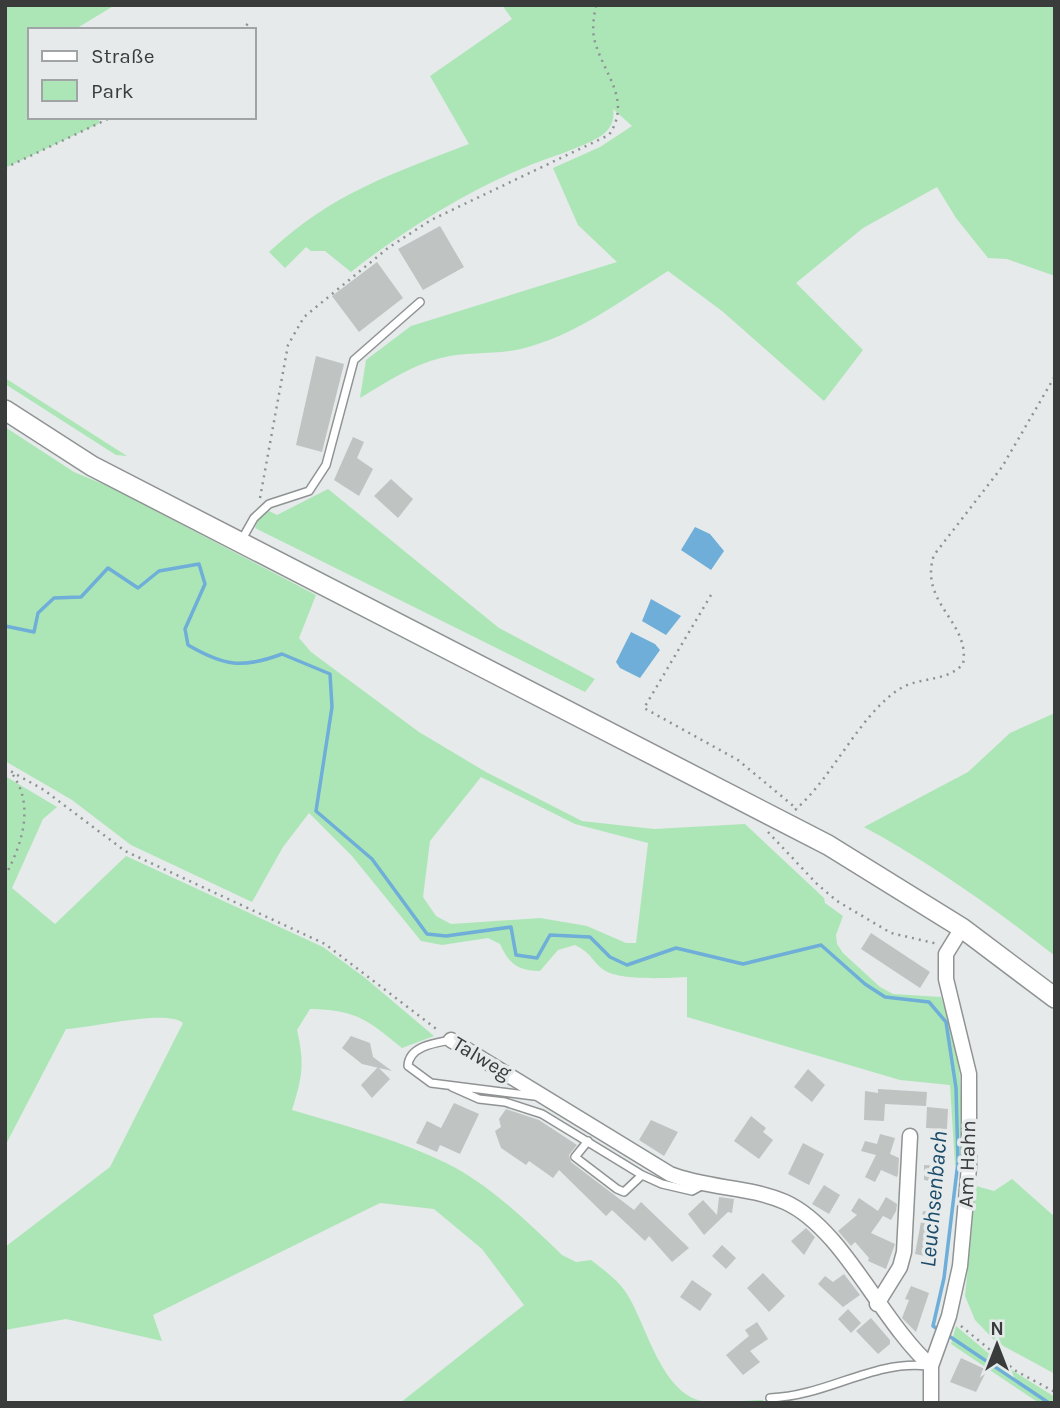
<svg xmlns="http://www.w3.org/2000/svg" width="1060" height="1408" viewBox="0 0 1060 1408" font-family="Karla,sans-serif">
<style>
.green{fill:#ace6b7;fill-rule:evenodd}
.water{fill:#6eaed8}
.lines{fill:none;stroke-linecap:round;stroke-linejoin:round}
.stream{stroke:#6eaed8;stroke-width:3.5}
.building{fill:#bfc3c1}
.lane-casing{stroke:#8f9393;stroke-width:10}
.street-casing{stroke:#8f9393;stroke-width:17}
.secondary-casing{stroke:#8f9393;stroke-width:22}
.path{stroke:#8f9292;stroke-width:2.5;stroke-dasharray:2 5;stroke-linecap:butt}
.lane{stroke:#fff;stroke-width:7}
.street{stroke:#fff;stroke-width:14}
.secondary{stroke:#fff;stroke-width:19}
.labels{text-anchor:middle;stroke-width:7;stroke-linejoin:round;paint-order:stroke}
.street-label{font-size:21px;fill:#3a3c3c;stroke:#e6eaea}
.water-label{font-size:23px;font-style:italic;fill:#1b4c6a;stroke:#e6eaea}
</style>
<rect width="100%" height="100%" fill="#e6eaea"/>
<path class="green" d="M5,5H115L74,30H30V117H97L100,123L5,168Z
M502,5H1055V276L1007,259L988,258L956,218L937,187L863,228L796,283L863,350L824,401L722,311L668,271C622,300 575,336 521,349C495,355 468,351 441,358C412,365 385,383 360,398L366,360L411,326L617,262L578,225L553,168L600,147L632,126L613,109C615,120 611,129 601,136C576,151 547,157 521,169C463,193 400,233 351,272L325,251H311L306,247L285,268L269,252C332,193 392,174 469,144L430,76L512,19Z
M5,378L127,456L116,455L5,384Z
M5,427L74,472L110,487L316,595L299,638L311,652L419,732L486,772L582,821L654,829L745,824L824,898L825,903L843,916L836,935L837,944L843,953L880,987L893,994L941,997L958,1047L965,1166L955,1165L950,1085L900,1080L687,1017V977C668,978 620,981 604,970C592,962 593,954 575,945L558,950L540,971C518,971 509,964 500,944L488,938L442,945L421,941L352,856L309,813L283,847L252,902L131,845L72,800L5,761ZM481,777L575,824L648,843L636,943H626L587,926L540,918L451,924L436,916L423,897L430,841Z
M328,489L499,628L595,679L585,692L255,528L259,518L269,511L277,515Z
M1055,713V956C995,909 931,863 864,827L968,772L1010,733Z
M5,776L57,807L43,819L12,888L55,924L126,856L323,947L364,977L434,1036L402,1048C366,1019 357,1010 310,1009L297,1030C305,1064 302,1078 292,1110C346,1126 404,1141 454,1167C494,1189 529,1223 562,1255L576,1262L591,1260C604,1270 618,1280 627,1294C646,1324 660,1388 698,1400C713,1405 747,1400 763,1400V1403H400L524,1305L482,1249L434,1209L380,1203L153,1315L162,1341L66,1319L5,1330V1247L110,1167L183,1023C165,1009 94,1028 66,1029L5,1146Z
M1012,1179L1055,1217V1374L996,1342L975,1320L965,1296L976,1186L994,1191Z
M956,1326L999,1362L1055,1397V1403H1039L951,1344Z"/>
<path class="water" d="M695,527L710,534L724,551L711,570L681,550Z
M651,599L681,616L666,635L642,621Z
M631,632L655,644L660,650L640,678L620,668L616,662Z"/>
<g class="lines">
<path class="stream" d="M5,626L34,632L38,613L54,598L81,597L108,568L138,588L159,571L199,564L205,584L185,629L188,645C224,666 242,669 282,654L330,674L332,707L316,811L372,859L427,934L446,936L511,927L516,955L537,958L550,935L590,937L610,957L627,965L676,948L743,964L821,945L865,984L885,997L929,1002L946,1022L956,1088L958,1162L944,1278L933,1326L939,1330
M946,1334L1049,1403"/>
</g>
<path class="building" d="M440,226L464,267L423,290L398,249Z
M377,262L403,298L359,332L332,296Z
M316,356L344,364L322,452L296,445Z
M353,437L364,442L357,458L373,469L359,496L334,480Z
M391,479L413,499L398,518L374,496Z
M871,933L930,972L920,988L861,949Z
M351,1036L370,1043L373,1057L392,1071L362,1064L342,1048Z
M378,1067L390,1079L372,1098L361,1085Z
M808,1069L825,1085L812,1102L794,1087Z
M878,1089L927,1092L926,1106L885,1104L884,1121L864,1120L865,1091L878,1093Z
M454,1103L479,1114L460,1154L440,1145L437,1152L416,1143L427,1121L441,1128Z
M927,1107L948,1109L947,1129L926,1128Z
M506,1109L539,1120L577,1145L569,1155L571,1162L634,1210L641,1202L689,1248L672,1262L649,1236L645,1241L612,1210L606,1216L559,1170L553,1178L529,1161L526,1165L501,1148L495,1131L501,1127L499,1119Z
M751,1116L766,1128L763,1132L773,1140L759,1159L734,1141Z
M651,1120L678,1132L664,1156L639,1140Z
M880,1134L895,1138L890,1154L899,1158L898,1174L897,1177L881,1170L875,1182L865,1177L876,1155L861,1151L865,1141L877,1144Z
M803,1143L824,1154L809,1185L788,1174Z
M924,1165L942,1166L941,1183L924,1180Z
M824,1185L840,1195L829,1214L812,1204Z
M719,1197L734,1199L732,1213L728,1212L704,1235L688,1214L703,1200L717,1215Z
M886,1197L897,1204L896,1211L891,1220L883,1216L871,1233L895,1244L886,1269L868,1261L869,1258L855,1242L851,1246L838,1231L857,1215L851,1211L859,1198L878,1211Z
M923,1211L939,1213L934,1258L915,1254Z
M806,1228L815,1237L804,1255L791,1241Z
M722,1245L736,1258L726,1269L712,1256Z
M763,1273L785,1296L769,1312L747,1288Z
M844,1274L860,1295L843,1307L818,1284L825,1276L833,1282Z
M692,1280L712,1294L700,1311L680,1297Z
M911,1286L929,1293L916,1332L902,1318L909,1300L905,1299Z
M848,1309L861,1323L851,1333L838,1319Z
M871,1318L890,1340V1344L878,1354L856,1331Z
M757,1322L768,1339L750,1351L760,1362L743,1375L726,1355L749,1336L745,1330Z
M961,1358L987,1370L976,1392L950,1382Z"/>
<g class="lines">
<defs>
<path id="lane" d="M241,541L254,518L269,504L309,491L326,465L354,360L420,302
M451,1040C435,1043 409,1046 408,1066L431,1083L534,1096
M452,1087L479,1099L505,1102L542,1114L642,1175L662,1184L692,1191L703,1185
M588,1141L575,1157L617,1189L624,1192L642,1175
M770,1398C827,1396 873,1360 927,1366"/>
<path id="street" d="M451,1040L670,1174C708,1189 749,1186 785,1202C843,1228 881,1322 931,1366
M877,1304L900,1267L904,1252L910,1136
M931,1403V1366L949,1316L960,1266L969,1167V1074L946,979V954L962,928"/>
<path id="secondary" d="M5,410L92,466L828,845L962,928L1055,998"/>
</defs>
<use href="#lane" class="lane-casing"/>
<use href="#street" class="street-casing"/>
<use href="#secondary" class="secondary-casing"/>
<path class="path" d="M241,30L250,22
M5,168L112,117
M260,498L288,345L304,317L388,248L431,220L609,135C633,99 602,73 594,38C592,26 594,16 596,5
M711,595L644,708L738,760L797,809
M5,768L44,790L125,851L325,944L439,1031
M795,810C833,777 859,716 898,690C918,676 946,683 963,664C971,622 918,603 934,555L1002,467L1055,376
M768,832L817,884L837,901L891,933L938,944
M5,876C23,843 35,804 11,772
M961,1326L1016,1371L1055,1392"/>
<use href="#lane" class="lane"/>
<use href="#street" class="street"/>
<use href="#secondary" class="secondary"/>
</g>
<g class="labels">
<g class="street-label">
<text transform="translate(482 1058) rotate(31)" y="7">Talweg</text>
<text transform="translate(967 1164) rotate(-88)" y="7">Am Hahn</text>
</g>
<g class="water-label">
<text transform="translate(933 1199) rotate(-85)" y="8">Leuchsenbach</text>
</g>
</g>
<rect width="1060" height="1408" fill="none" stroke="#3a3c3c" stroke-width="14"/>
<rect x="28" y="28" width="228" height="91" fill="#e6eaea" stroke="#a1a4a4" stroke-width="2"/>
<rect x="42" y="51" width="35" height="10" fill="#ffffff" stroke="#a1a4a4" stroke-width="2"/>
<text x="91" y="63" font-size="21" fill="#3a3c3c">Straße</text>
<rect x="42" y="80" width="35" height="21" fill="#ace6b7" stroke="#a1a4a4" stroke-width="2"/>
<text x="91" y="98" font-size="21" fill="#3a3c3c">Park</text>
<g transform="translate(997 1345)" stroke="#e6eaea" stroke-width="5" paint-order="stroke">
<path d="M0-5L12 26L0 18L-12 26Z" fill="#3a3c3c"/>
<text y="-10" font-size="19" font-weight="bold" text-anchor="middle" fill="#3a3c3c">N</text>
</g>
</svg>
